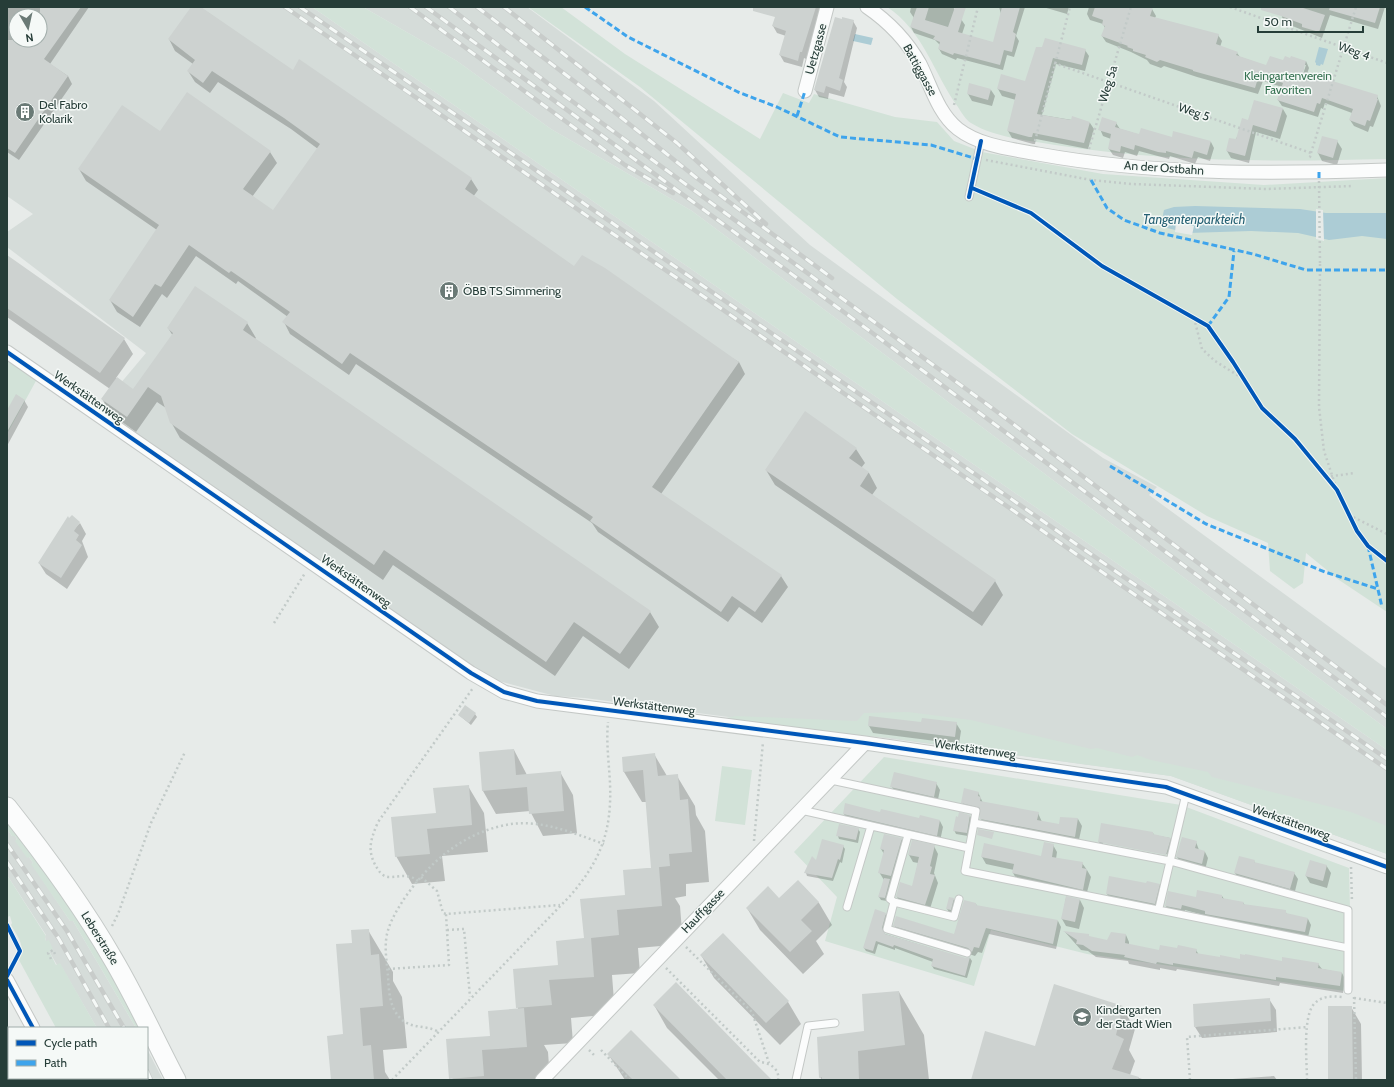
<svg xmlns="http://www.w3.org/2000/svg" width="1394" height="1087" viewBox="0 0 1394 1087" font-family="Cabin,sans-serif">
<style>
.built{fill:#d5dcd9;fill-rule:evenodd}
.green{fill:#d2e2d8}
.water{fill:#acccd5}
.pier{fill:#e7ebe9}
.shadow{fill:#0003;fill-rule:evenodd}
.building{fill:#cdd2d0}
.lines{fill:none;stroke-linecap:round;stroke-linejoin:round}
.lane-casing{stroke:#c4c8c6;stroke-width:9}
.street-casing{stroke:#c4c8c6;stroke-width:15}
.secondary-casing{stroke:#c4c9c7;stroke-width:21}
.path{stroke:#c2cac8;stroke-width:2.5;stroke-dasharray:2 3;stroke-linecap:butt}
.lane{stroke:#fbfcfc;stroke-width:7}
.street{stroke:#fbfcfc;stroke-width:13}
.secondary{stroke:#fbfcfc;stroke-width:19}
.rail-casing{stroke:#c8ccca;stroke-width:4.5}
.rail{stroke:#f5f9f7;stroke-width:3;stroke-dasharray:9;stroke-linecap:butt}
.path-bridge{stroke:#c2cac8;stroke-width:2.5;stroke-dasharray:2 3;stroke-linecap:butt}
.quiet{stroke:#3ea4ec;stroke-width:3;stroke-dasharray:6 3;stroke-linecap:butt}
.cycleway-casing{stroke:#f5f9f7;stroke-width:6}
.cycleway{stroke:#0057b8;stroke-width:4}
.labels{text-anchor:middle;stroke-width:3;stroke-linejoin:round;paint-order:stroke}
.street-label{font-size:12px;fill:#263d38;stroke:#f5f9f7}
.park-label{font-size:12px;fill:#347050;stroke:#f5f9f7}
.poi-label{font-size:12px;fill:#263d38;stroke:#f5f9f7;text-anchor:start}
.water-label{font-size:13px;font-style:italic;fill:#256073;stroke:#f5f9f7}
</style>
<rect width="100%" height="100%" fill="#e7ebe9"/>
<path class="built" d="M7,7H312L1387,750V854L1171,776L585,698L555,696L491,679L99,409L146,353L7,247V232L33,214L7,196ZM16,16H40V40H16Z
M363,7H527L654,101L810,245L1103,458L1157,487L1149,495L1387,669V729L692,211L551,129L457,61Z
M7,829L12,836H15L17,839L16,840L29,857L33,863L32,864L70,921H73L136,1028H97L60,964L57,965L49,951L45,937L46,935L7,875Z
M147,1049L163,1080H124L123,1078H147Z"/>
<path class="green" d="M312,7H363L457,61L551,129L692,211L1387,729V750Z
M528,7H561L625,54L760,139L783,93L809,103L814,94L895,117L937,122L954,141L982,152L1103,174L1264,185L1387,178V612L1339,580L1306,553L1303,583L1294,589L1270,571L1268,543L1207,516L1072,434L897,299L640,87Z
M887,7H1387V159C1276,162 1165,162 1055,145C1030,141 993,137 971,123C966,120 961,112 958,107C934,74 923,30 887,7Z
M7,359L37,379L7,434Z
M908,712L971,720L1091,749L1097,748L1132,757L1137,755L1151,760L1208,772L1212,777L1351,812L1387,826V854L1171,776L890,738L836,733L726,718L736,716L857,721L864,713Z
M884,757L1181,805L1349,868L1352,992L1087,954L991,930L974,986L825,941L837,897L794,852Z
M722,766L752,770L745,825L715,821Z
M7,817L54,882L113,973L138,1028H136L73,921H70L31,864L33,863L29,857L27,858L15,841L17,839L15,836H12L7,829Z
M7,875L46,936L45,937L46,941L49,940L53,949L49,951L56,965L60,963L97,1028H56L19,960C26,946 18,937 11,925L12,923L10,916L7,917Z"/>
<path class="water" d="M855,34L873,38L871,45L853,41Z
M1319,47L1328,49L1323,65L1321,64L1320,66L1316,65V63L1315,62Z
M1195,206L1300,209L1326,213H1387V239L1362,236L1329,240L1298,233L1251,231L1188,233L1167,228C1163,222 1162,217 1164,210L1174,207Z"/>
<path class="pier" d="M1316,209L1323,210L1324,241L1316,239Z
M1176,223L1194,226L1192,235L1175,232Z"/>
<path class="shadow" d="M7,7H89L50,64L68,76L72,84L19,160L7,152ZM16,16H40V40H16Z
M192,7H200L293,72L471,179L478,190L473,197L574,267L739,362L745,374L661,494L781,576L788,587L762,623L739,607L728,622L598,532L592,523L356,364L349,375L290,334L284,322L288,317L238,281L236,284L196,256L167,298L162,294L140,327L117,312L110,300L157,230L86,181L79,169L161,133L270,152L277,163L252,197L273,212L318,149L291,129L218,82L210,93L195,82L188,71L193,64L175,51L169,39Z
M790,7H823L806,59L804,58L802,67L784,62L780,55L786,36L777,33L773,26Z
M911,7H953L965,25L962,34L994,43L1001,14L999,7H1025L1016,36L1019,41L1014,57L1007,55L1003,70L957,58L956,60L942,54L939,49L940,45L935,40L914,33L911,27L914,18L910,12Z
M1043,7H1069L1067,14Z
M1089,7H1144L1152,9L1156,16L1155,18L1218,35L1222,41L1220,47L1237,53L1240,57L1266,66L1284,61H1306L1309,68L1307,74L1377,96L1381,106L1373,127L1370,126L1368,132L1354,126L1350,120L1352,113L1325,103L1323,109L1321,108L1318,117L1282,106L1278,100L1282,87L1263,81L1258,94L1197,77L1164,66L1161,68L1150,64L1147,60L1131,52L1106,42L1102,36L1105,28L1103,24L1090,20L1087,14ZM1304,65H1306L1302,77Z
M1285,7L1310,8L1385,7L1378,29L1330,15L1322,38L1285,23L1282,17Z
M853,21L857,28L844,82L847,87L844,97L829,93L828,99L819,97L815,90Z
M1037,48L1085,50L1089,56L1085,71L1056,64L1042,115L1090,123L1094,129L1088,149L1036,139L1035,144H1033L1012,138L1008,131L1016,100L1002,96L998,89L1026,82Z
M991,90L995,96L992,106L972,101L968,94Z
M1386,103L1387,104V123Z
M1283,109L1287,116L1280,139L1256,132L1249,163L1231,158L1227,151L1248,122Z
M1116,123L1120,129L1140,135L1211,142L1214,148L1210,161L1198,157L1195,164L1170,156L1169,159L1139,151L1137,156L1125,152L1123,158L1113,155L1109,149L1111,139L1103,136L1100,129Z
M1337,141L1342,149L1337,165L1322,161L1318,153Z
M7,256L124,339L133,354L116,378L133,390L173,336L168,328L247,323L256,338L255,339L650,612L659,627L629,669L583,636L555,676L393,565L383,580L180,438L171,422L166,408L157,402L136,432L111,414L102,399L110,389L7,317Z
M24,400L28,407L7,446V412Z
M856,449L865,463L861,468L869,473L877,488L872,495L995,581L1003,595L982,626L775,485L766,470Z
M80,523L86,534L82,541L88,557L67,589L46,574L39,563Z
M475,714L477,717L471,725L459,715Z
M922,723H956L961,731L959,744L873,733L869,726Z
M514,750L527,775L560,772L573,795L577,833L543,836L530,811L496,814L483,791L480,753Z
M654,754L667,776H677L695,806L696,815L705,831L709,882L686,884V896L675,898L680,906L683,944L638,948L640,973L612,975L615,1014L571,1018L573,1043L544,1045L548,1052L550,1080H451L518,1009L514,970L559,966L653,869L647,802H642L624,772L623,758Z
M936,783L940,790L937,804L896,795L892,787Z
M468,786L484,813L488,852L442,856L445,881L412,884L396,856L437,814Z
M978,792L983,803L1038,813L1042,822L1060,825L1078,819L1082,826L1078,844L985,826L981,819V813L966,810L962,802Z
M881,813L920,820L940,821L943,827L940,841L847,820L844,814Z
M970,816L972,819L968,836L956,834L954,830Z
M858,829L860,832L858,843L839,839L838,836Z
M1153,833L1154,835L1170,838L1174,846L1170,862L1103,849L1099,842ZM1103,842L1171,855V857L1103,844Z
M901,839L906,846L895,883L890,882L892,884L887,901L881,900L879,897L884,880L879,872L884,854L881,849Z
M1182,839L1196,842L1199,850L1205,852L1208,858L1205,870L1181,863L1177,857Z
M1053,845L1057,852L1056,859L1082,863L1087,870L1091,877L1086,896L1017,880L1013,873L1014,870L986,864L982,857L1042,858Z
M843,846L845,849L842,863L840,862L833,881L807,876L806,873L817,861Z
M934,846L938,854L934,873L938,883L929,912L901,904L897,897L913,887L918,863L913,862L909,855Z
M1254,861L1255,863L1294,873L1298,879L1294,895L1239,880L1235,873Z
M1326,865L1331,873L1327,888L1310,883L1306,876Z
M798,881L819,903L832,925L816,941L824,954L803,974L760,930L747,908L779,899Z
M1159,884L1163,892L1159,911L1111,901L1107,894L1147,885Z
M1222,896L1224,899L1243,903L1245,905L1285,911L1287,914L1308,919L1311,925L1308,937L1209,920L1207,916L1185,910L1184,915L1169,912L1166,906Z
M1066,898L1080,900L1084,908L1079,929L1066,926L1062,919Z
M954,899L955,902L952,913L949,912L947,909Z
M976,904L977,906L1058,921L1061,927L1056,949L989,934L982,953L978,952L975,956L898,931L894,925L954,935Z
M885,914L887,917L883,932L885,934L966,959L970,958L972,961L967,978L934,969L932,966L933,962L895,948V950L878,944L875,954L866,951L864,948Z
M368,930L393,972V981L402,997L407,1048L383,1050L385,1072L390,1080H332L344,1035L353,944Z
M1065,932L1108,941L1126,935L1129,942V945L1160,951L1196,950L1199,955L1240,960L1318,964L1322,969L1342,973L1345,979L1343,993L1280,983L1279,986L1177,969L1176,971L1160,968V970L1129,964L1128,961L1096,957L1088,951L1081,950Z
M701,955L788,1002L801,1024L780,1045L714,978Z
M899,992L924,1035L929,1080H822L820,1077L866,1032Z
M1269,999L1276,1010L1277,1032L1202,1038L1195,1027Z
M654,1005L770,1080H719L667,1028Z
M1122,1007L1135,1029L1129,1050L1135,1061L1130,1075L1145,1080H972L1036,1047Z
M1351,1007L1361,1024L1362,1080H1329Z
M7,1046L9,1049V1062L7,1064Z
M608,1054L679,1080H625Z
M1274,1076L1277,1080H1218Z
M21,1078H42L44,1080H19Z"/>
<path class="building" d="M40,7H81L44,59L68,76L15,153L7,148V40H40Z
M191,7H201L293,70L299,59L472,178L465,189L574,266L582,255L605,268L739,362L652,487L782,575L755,612L732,596L721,612L590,521L593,517L350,353L342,364L282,322L290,312L231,271L229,273L189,245L161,287L155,284L133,317L109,300L159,225L78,169L122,105L160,131L187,92L271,151L243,189L273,210L320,144L284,118L212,71L203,83L187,71L195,60L168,39Z
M753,7H816L802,52H800L798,61L779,55L786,31L772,26L775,17L753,11Z
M917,7H929L925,20L948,27L955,7H966L958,32L993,42L1002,7H1020L1013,32L1016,34L1012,52L1004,50L1000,65L954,53L953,55L938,49L940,42L933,39L935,36L910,27Z
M1095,7H1153L1150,16L1219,34L1216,44L1238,52L1236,55L1266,65L1270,56L1283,60L1285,56L1290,58L1291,56L1306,61L1303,72L1378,95L1377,99H1378L1370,121L1367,120L1365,126L1349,120L1353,109L1322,98L1320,104L1317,103L1314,112L1277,100L1283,83L1259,75L1255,88L1193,71V70L1160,60L1157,62L1145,57L1146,55L1133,51V49L1127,47L1128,46L1101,36L1105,26L1102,25L1103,20L1092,16Z
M1261,7H1300L1325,15L1319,32L1302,27V24L1281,16L1261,10Z
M1330,7H1380L1375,23L1329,10Z
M835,17L842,19V17L854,20L839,78L843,80L840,91L826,86L824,93L814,90Z
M1045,38L1086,49L1082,65L1053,58L1037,114L1071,120L1072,116L1090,122L1084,143L1033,133L1032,137H1029L1007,131L1016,94L997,89L1001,74L1025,81L1036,47H1042Z
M969,83L991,89L988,100L967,94Z
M1254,100L1283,108L1276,132L1253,125L1245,156L1226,151L1229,138L1236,139L1242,118L1248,120Z
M1102,117L1117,122L1115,127L1139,134L1141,128L1172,137L1173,131L1211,141L1207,155L1194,151L1192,158L1166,151V153L1158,152L1135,145L1134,150L1121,146L1120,152L1108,149L1111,134L1098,130Z
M1322,136L1338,140L1333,158L1317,153Z
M7,255L125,338L100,373L7,308Z
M195,286L248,322L243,330L651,611L620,654L574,622L546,662L384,550L374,565L170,423L161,396L148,387L127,417L101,399L117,377L133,389L173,333L167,328Z
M16,394L25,400L7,432V410Z
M805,411L857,448L849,458L869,472L860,486L996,580L973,612L765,470Z
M72,515L80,522L74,531L79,535L76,540L82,545L61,578L38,563L68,516L69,518Z
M465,705L476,713L469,723L458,715Z
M869,716L921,722L922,718L957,722L955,737L868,726Z
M514,749L516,775L561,771L564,811L529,814L527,787L482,791L479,752Z
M655,753L658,776L678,774L680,800L688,799L692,852L669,854L670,866L651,868L643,770L623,772L622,757Z
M894,772L937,782L934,797L890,787Z
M469,785L472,825L427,829L430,854L395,857L391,817L436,813L433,788Z
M964,788L979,792L978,796L981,797L980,801L1039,812L1037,820L1059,824L1060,817L1078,818L1075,837L980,819V808L961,803Z
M845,803L880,812L881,809L919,818L920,815L940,820L937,836L843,814Z
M959,812L970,815L967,833L953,831L956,816L958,817Z
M1101,823L1153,832V834L1171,838L1166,855L1098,842Z
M839,824L859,828L856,840L836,836Z
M978,829L994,832L992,839L977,835Z
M884,834L902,838L891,876L878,873L884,850L880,849Z
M1182,837L1197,841L1195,848L1205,851L1202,864L1176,857Z
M822,839L844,845L840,860L838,859L832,878L804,873L812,856L816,860Z
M912,840L935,845L930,866L932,867L930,874L935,875L925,905L896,897L900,882L912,886L919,857L908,855Z
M1044,842L1054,844L1052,857L1083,862L1082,868L1087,869L1083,890L1012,873L1014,864L981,857L984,843L1041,856Z
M1239,856L1255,860L1254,862L1295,872L1290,889L1234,873Z
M1310,860L1327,865L1323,881L1305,876Z
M659,867L662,906L617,910L619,935L591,938L594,977L549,980L552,1005L516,1008L513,969L558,965L556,941L584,938L580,899L625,895L623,870Z
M1109,876L1146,883L1147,881L1160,884L1155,904L1106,894Z
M884,878L890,879L885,898L878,897Z
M798,880L819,902L801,920L812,931L790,952L746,908L768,886L779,898Z
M1197,890L1222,895V898L1244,902L1243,904L1286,910V913L1308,918L1305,932L1205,914V911L1182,905L1181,909L1165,906L1168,891L1196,897Z
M1066,896L1080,899L1075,922L1061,919Z
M949,897L954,898L951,910L946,909Z
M964,900L976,903V905L1058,920L1053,944L986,928L979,948L974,947L972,952L968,948L893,926L896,916L954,934Z
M875,909L886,913L882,928L885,934L966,958L970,957L965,976L931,966L933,959L894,945L893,947L876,941L873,951L863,948Z
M369,929L371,955L379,954L383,1006L360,1008L363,1046L371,1045L374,1080H331L327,1036L343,1034L336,944L352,943L351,930Z
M1063,931L1089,934V936L1107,940L1111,932L1126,934L1125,943L1159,950L1160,945L1177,948L1178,945L1197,949L1196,953L1220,957V955L1240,959V954L1245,955V954L1282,961V957L1319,963L1318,968L1342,972L1340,986L1276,977V980L1173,963V965L1157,962L1156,964L1124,957L1125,955L1092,951L1083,945L1076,944L1077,940Z
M723,933L789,1001L766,1023L700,955Z
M676,982L758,1066L772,1080H727L653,1005Z
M1054,984L1123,1006L1116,1035L1124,1039L1112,1069L1139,1077L1138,1080H971L985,1031L1035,1046Z
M899,991L905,1045L858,1051L859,1080H822V1077L819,1078L817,1037L864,1031L862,994Z
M1270,998L1271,1021L1194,1027L1193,1004Z
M1328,1006H1352L1353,1080H1328Z
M524,1008L527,1047L482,1050L484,1076L449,1079L446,1039L490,1036L488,1011Z
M631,1030L681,1080H633L607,1054Z"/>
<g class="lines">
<defs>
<path id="lane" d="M969,197L981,141
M831,780L976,811L974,823L1170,861L1348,910V990
M801,810L969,848
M974,823L965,871L1348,948
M959,899L954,917L894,902L887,929L967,953
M894,902L890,899L908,835
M847,907L871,826
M1159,908L1186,794
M796,1080L808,1026L835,1023"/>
<path id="street" d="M867,7C889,22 907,41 920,64C931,86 938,113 958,129C980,146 1011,149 1038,154C1153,175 1271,174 1387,170
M805,91L827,7
M7,352L471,673L504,692L537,701L865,743L1166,787L1387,867
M7,980L33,1028
M61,1078L62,1080
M542,1080L865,743"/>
<path id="secondary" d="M7,807C45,855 82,905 113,959C136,998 155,1040 176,1080"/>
</defs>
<use href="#lane" class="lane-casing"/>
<use href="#street" class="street-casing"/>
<use href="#secondary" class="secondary-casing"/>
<path class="path" d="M1230,7L1387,63
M1054,63L1311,153L1310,157L1307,158
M954,105L978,7
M1035,141L1070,7
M1089,149L1131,7
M1311,153L1356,7
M986,160L1091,180L1132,184L1267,189L1353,186
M1320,264L1319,407L1324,451L1337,490
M1194,318L1202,349L1215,361L1245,380
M1326,477L1355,473
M1349,515L1387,534
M274,623L305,573
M754,841L763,742
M1351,867L1352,902
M421,877L437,891L443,913L446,914
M418,881C408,873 400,877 389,877C385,877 381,874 379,871C366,852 370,841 378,822L473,688
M112,926L118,914L151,823L185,752
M447,930L464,929L470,997
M686,947L752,1012L769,1063
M51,959L48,953L53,950L55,954
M666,968L760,1062C770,1063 780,1069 778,1080
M388,969L449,965L446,914L560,905
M1354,997L1356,1080
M1354,998L1387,1003
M437,1031C425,1025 412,1029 401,1019C389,1007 389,991 388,976C387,963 384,948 387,934C390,921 397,910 404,899C428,864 459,836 501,826C537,817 570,832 604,844
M7,1045L9,1043
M589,1050L595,1056
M601,1050L630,1080
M392,1080L570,896C601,860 612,831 610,783C609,763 606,743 608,722
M1190,1080L1187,1037L1307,1027
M1307,1080C1307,1062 1302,1015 1315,1003C1322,996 1332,996 1342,997"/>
<use href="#lane" class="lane"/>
<use href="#street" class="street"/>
<use href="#secondary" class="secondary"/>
<defs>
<path id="rail" d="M285,7L1387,769
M300,7L1387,759
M410,7L625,165L673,193
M426,7L867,329L1387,717
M449,7L554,88L988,405L1387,705
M477,7L608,107L698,179L832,278
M504,7L677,143L766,224
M7,844L67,931L124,1028
M7,862L59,939L109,1028
M147,1071L151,1080
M135,1078L136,1080"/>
</defs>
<use href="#rail" class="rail-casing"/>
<use href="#rail" class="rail"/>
<path class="path-bridge" d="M1319,181L1320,264"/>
<path class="quiet" d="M585,7L628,37L738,92L777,107L840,137L931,145L977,159
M797,116L805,91
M1319,172V181
M1091,180L1107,208L1124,220L1160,233L1253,254L1306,270H1387
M1208,326L1229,297L1234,251
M1110,466L1206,524L1325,572L1378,589
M1368,546L1382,607"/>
<defs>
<path id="cycleway" d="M972,188L1031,213L1102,266L1208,326L1233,362L1262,408L1295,439L1337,490L1357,531L1368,546L1387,561
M969,197L981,141
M7,352L471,673L504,692L537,701L865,743L1166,787L1387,867
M7,925L20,951L7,976
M7,980L33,1028"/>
</defs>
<use href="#cycleway" class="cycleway-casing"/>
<use href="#cycleway" class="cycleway"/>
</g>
<defs>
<symbol id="building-disc" viewBox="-11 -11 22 22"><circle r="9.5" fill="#6a7a76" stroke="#f5f9f7"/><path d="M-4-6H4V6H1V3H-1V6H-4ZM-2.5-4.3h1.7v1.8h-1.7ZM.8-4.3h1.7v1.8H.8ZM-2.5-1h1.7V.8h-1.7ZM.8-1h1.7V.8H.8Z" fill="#fff"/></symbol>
<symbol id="school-disc" viewBox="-11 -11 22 22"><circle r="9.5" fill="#6a7a76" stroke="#f5f9f7"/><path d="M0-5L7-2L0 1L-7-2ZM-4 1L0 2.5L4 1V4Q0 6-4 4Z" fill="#fff"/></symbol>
</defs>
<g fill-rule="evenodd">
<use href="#building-disc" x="14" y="101" width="22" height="22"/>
<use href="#building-disc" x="438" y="280" width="22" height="22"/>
<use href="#school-disc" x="1071" y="1006" width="22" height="22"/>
</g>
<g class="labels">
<g class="street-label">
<text transform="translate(816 49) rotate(-75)" y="4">Uetzgasse</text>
<text transform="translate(1354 51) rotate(20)" y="4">Weg 4</text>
<text transform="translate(920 70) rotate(61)" y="4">Battiggasse</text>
<text transform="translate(1108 84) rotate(-73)" y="4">Weg 5a</text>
<text transform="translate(1194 112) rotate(19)" y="4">Weg 5</text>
<text transform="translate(1164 168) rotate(4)" y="4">An der Ostbahn</text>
<text transform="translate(89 397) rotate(35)" y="4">Werkstättenweg</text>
<text transform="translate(356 581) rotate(35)" y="4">Werkstättenweg</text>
<text transform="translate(654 706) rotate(7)" y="4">Werkstättenweg</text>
<text transform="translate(975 749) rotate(8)" y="4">Werkstättenweg</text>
<text transform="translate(1291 822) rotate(20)" y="4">Werkstättenweg</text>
<text transform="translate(703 911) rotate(-46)" y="4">Hauffgasse</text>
<text transform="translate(100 938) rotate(58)" y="4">Leberstraße</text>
</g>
<g class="park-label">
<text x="1288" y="80">Kleingartenverein<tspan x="1288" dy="14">Favoriten</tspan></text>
</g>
<g class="poi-label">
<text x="39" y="109">Del Fabro<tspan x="39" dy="14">Kolarik</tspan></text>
<text x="463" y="295">ÖBB TS Simmering</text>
<text x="1096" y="1014">Kindergarten<tspan x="1096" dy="14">der Stadt Wien</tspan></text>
</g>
<g class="water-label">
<text x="1194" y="224">Tangentenparkteich</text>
</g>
</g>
<rect width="1394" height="1087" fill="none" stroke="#263d38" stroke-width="16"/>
<rect x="8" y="1027" width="140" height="52" fill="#f5f9f7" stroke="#a2aeab"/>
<rect x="16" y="1040" width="20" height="6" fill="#0057b8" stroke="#a2aeab"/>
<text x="44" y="1047" font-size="12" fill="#263d38">Cycle path</text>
<rect x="16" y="1060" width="20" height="6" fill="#3ea4ec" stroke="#a2aeab"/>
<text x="44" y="1067" font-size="12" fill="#263d38">Path</text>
<g transform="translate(28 28) rotate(171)"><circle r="19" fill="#f5f9f7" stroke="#a2aeab"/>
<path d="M0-3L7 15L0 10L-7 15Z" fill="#6a7a76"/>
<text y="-6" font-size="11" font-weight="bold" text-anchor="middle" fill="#263d38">N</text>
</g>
<path d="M1258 26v6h105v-6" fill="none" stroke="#263d38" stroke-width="2"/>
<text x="1264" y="26" font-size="12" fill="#263d38" stroke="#f5f9f7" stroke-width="3" paint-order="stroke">50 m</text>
</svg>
